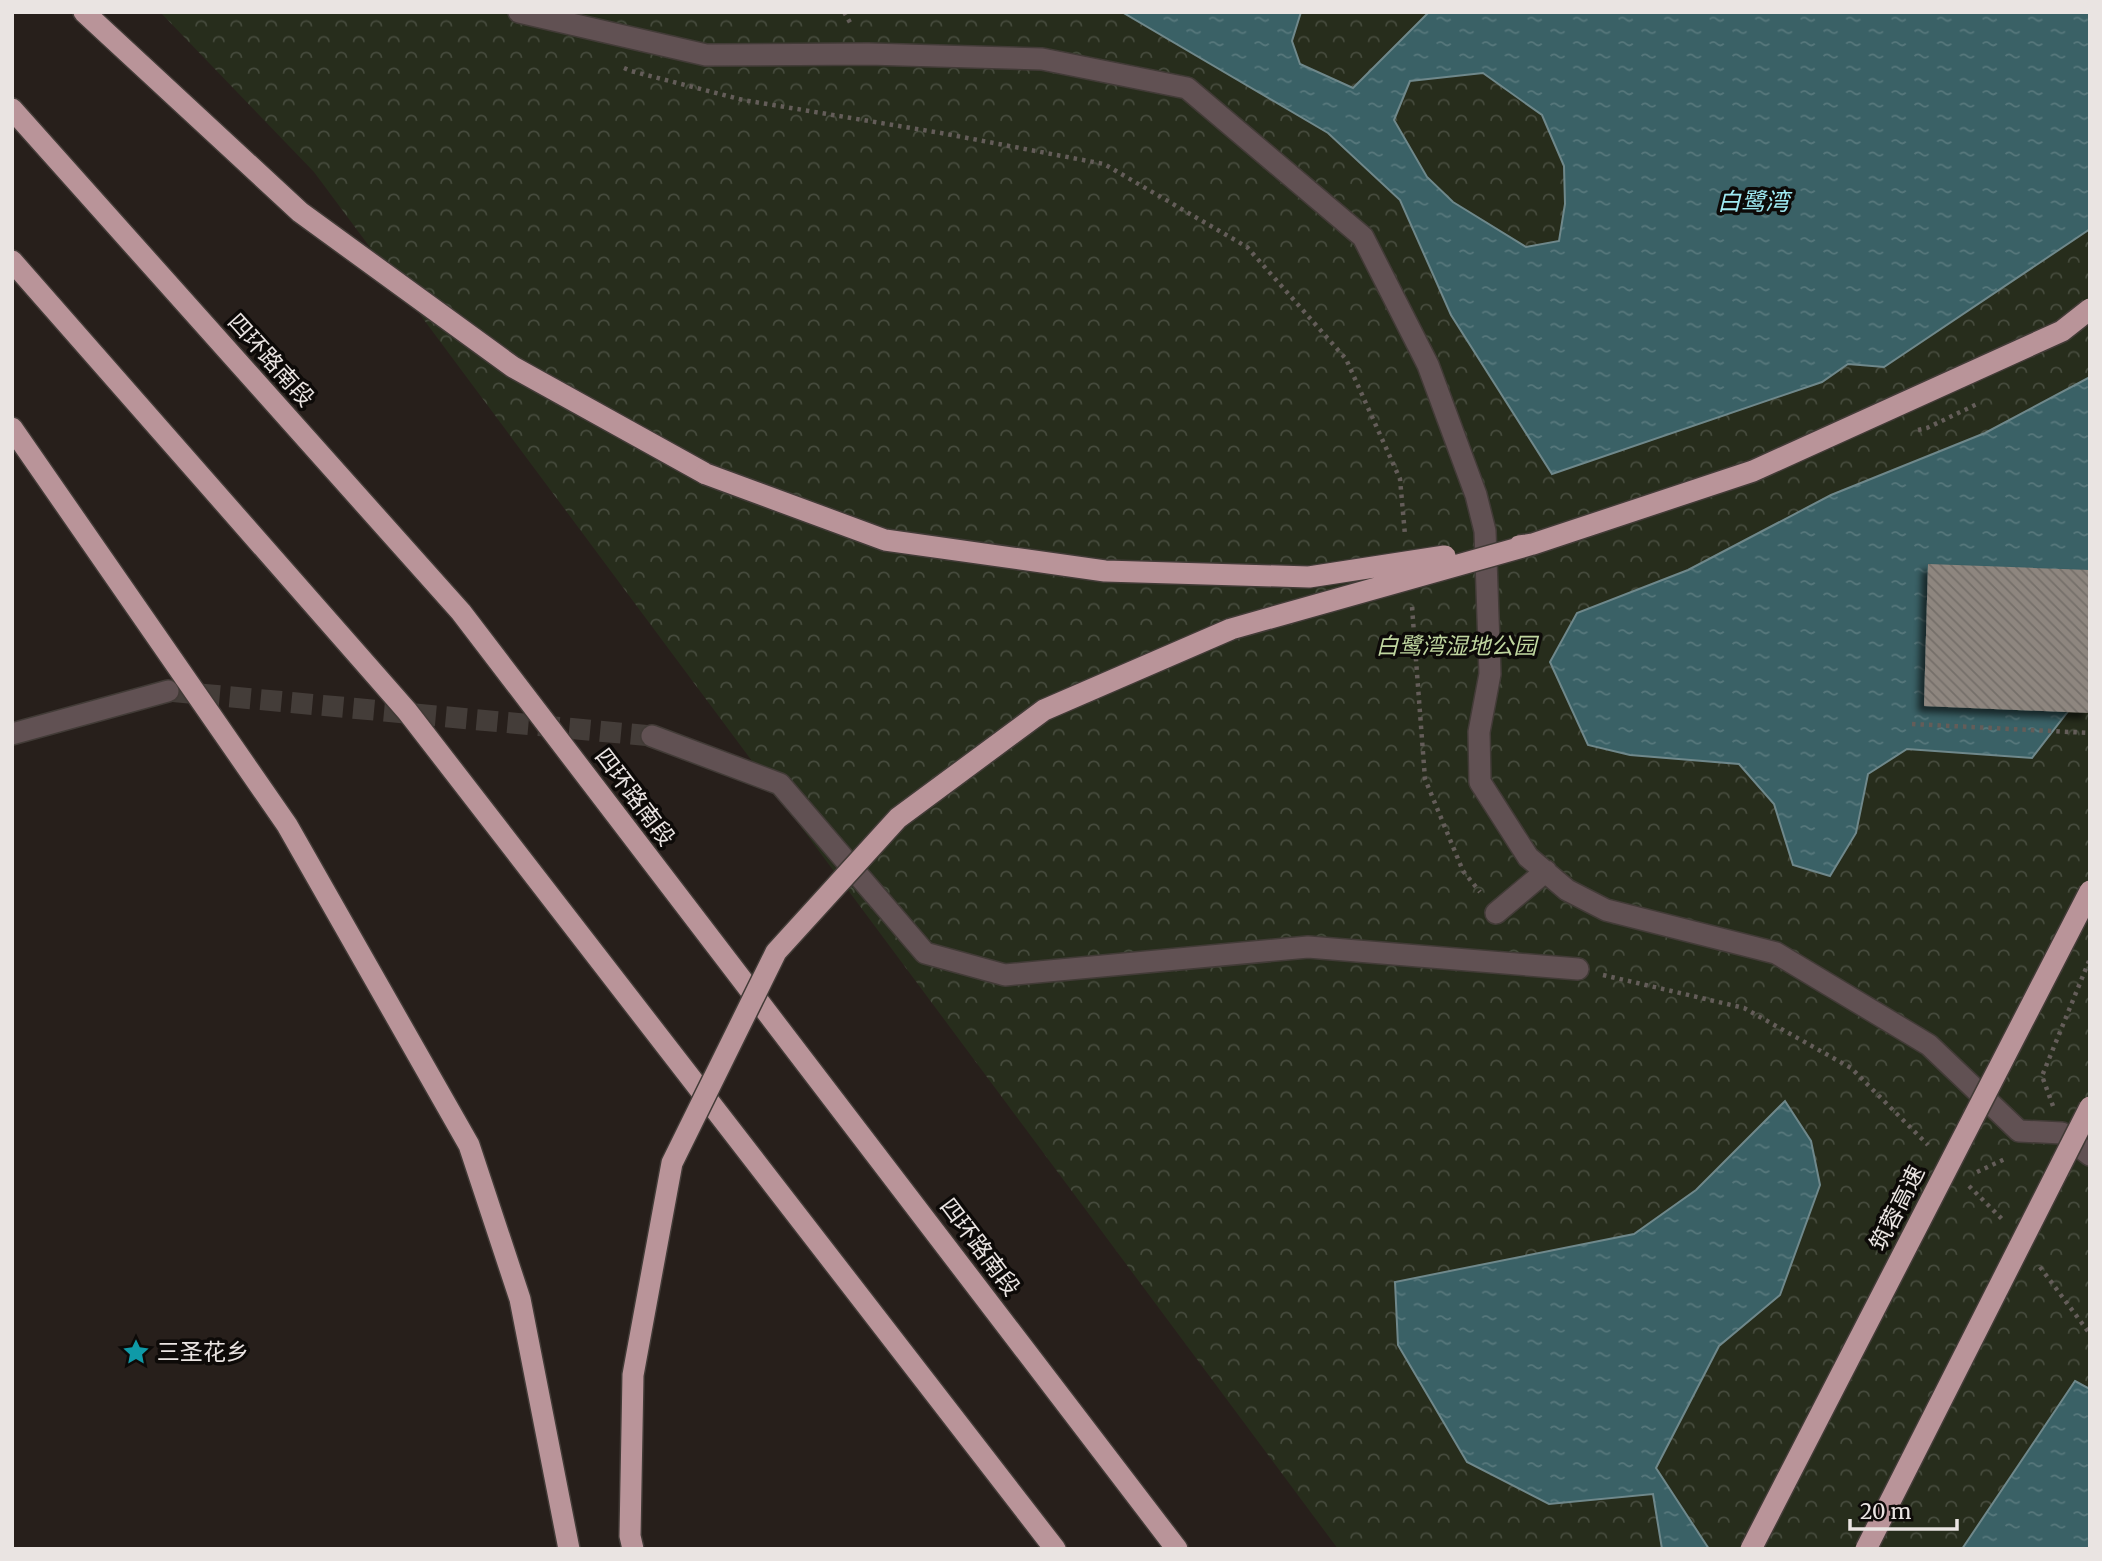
<svg xmlns="http://www.w3.org/2000/svg" width="2102" height="1561" viewBox="0 0 2102 1561" font-family="Merriweather,'Noto Sans SC',serif">
<style>
.forest{fill:url(#forest-crowns)}
.water{fill:url(#water-ripples);stroke:#6f888b;stroke-width:2;fill-rule:evenodd}
.building{fill:url(#building-back-hatch);filter:url(#shadow)}
.lines{fill:none;stroke-linecap:round;stroke-linejoin:round}
.street-tunnel{stroke:#443d39;stroke-width:21;stroke-dasharray:21 10;stroke-linecap:butt}
.lane-casing{stroke:#423b37;stroke-width:24}
.street-casing{stroke:#423b37;stroke-width:24}
.highway-casing{stroke:#423b37;stroke-width:24}
.path{stroke:#645d59;stroke-width:4.5;stroke-dasharray:3.5 5;stroke-linecap:butt}
.lane{stroke:#615153;stroke-width:21}
.street{stroke:#615153;stroke-width:21}
.highway{stroke:#b99499;stroke-width:21}
.highway-bridge-casing{stroke:#423b37;stroke-width:24;stroke-linecap:butt}
.highway-bridge{stroke:#b99499;stroke-width:21}
.labels{text-anchor:middle;stroke-width:7;stroke-linejoin:round;paint-order:stroke}
.street-label{font-size:23px;fill:#eae4e2;stroke:#0d0a08}
.park-label{font-size:23px;font-style:italic;fill:#c0d6a0;stroke:#0d0a08}
.poi-label{font-size:23px;fill:#eae4e2;stroke:#0d0a08;text-anchor:start}
.water-label{font-size:24px;font-style:italic;fill:#a0ebf4;stroke:#0d0a08}
</style>
<defs>
<pattern id="forest-crowns" width="20" height="18" patternUnits="userSpaceOnUse" patternTransform="scale(1.75)"><rect width="20" height="18" fill="#272d1c"/><path d="M2 6a3 3 0 1 1 6 0M12 15a3 3 0 1 1 6 0" fill="none" stroke="#464b3d"/></pattern>
<pattern id="water-ripples" width="26" height="14" patternUnits="userSpaceOnUse" patternTransform="scale(1.75)"><rect width="26" height="14" fill="#3a6166"/><path d="M2 4q2-2 4 0t4 0M15 11q2-2 4 0t4 0" fill="none" stroke="#57787c"/></pattern>
<pattern id="building-back-hatch" width="6" height="6" patternUnits="userSpaceOnUse" patternTransform="scale(1.75)"><rect width="6" height="6" fill="#8e867f"/><path d="M-1 5l2 2M0 0l6 6M5-1l2 2" fill="none" stroke="#756f6a"/></pattern>
<filter id="shadow"><feDropShadow dx="-6" dy="6" stdDeviation="3.5" flood-color="#0009"/></filter>
</defs>
<rect width="100%" height="100%" fill="#271f1b"/>
<path class="forest" d="M160,12H2090V1549H1338L314,172Z"/>
<path class="water" d="M1122,12H1301L1292,41L1300,64L1353,88L1429,12H2090V229L1884,367L1848,364L1822,382L1552,474L1451,315L1400,200L1328,133ZM1483,73L1542,115L1564,166L1565,204L1559,241L1526,247L1453,202L1427,177L1394,120L1410,81Z
M2090,377V683L2032,758L1907,749L1868,774L1856,833L1830,876L1793,865L1774,804L1739,764L1630,755L1588,745L1550,662L1577,613L1688,570L1831,495L1985,433Z
M1785,1101L1811,1141L1820,1185L1780,1295L1719,1346L1656,1468L1709,1549H1662L1653,1494L1549,1504L1467,1462L1398,1345L1395,1282L1634,1234L1696,1190Z
M2075,1381L2090,1389V1549H1962Z"/>
<path class="building" d="M1928,564L2090,570V713L1924,706Z"/>
<g class="lines">
<path class="street-tunnel" d="M168,691L652,736"/>
<defs>
<path id="lane" d="M519,12L706,55L868,54L1042,59L1187,88L1363,237L1428,365L1476,495L1485,531L1490,674L1479,732L1480,782L1528,857L1567,890L1606,910L1776,953L1929,1045L2019,1131L2062,1133L2090,1155
M1496,913L1546,871"/>
<path id="street" d="M12,734L168,691
M652,736L780,784L925,953L1005,975L1308,947L1578,969"/>
<path id="highway" d="M84,12L300,212L513,367L706,474
M12,109L461,612L1177,1549
M12,261L407,711L1055,1549
M12,428L287,825L469,1145L520,1299L569,1549"/>
</defs>
<use href="#lane" class="lane-casing"/>
<use href="#street" class="street-casing"/>
<use href="#highway" class="highway-casing"/>
<path class="path" d="M844,12L852,26
M624,68L631,71L743,100L941,133L1104,164L1247,247L1346,359L1400,479L1405,535
M1918,430L1927,428L1977,404
M1412,607L1425,779L1463,871L1480,892
M1912,724L2090,733
M1603,975L1744,1008L1851,1068L1928,1145
M2053,1106L2042,1076L2089,961
M1977,1172L2007,1158
M1969,1186L2002,1219
M2040,1267L2090,1334"/>
<use href="#lane" class="lane"/>
<use href="#street" class="street"/>
<use href="#highway" class="highway"/>
<defs>
<path id="highway-bridge" d="M706,474L885,540L1105,571L1309,577L1445,556
M1519,546L1533,544L1753,471L2062,331L2090,309
M633,1549L630,1536L633,1375L672,1163L776,952L898,818L1044,710L1231,629L1533,544
M1751,1549L2090,891
M1866,1549L2090,1107"/>
</defs>
<use href="#highway-bridge" class="highway-bridge-casing"/>
<use href="#highway-bridge" class="highway-bridge"/>
</g>
<defs>
<symbol id="sight-bare" viewBox="-9 -9 18 18"><path d="M0-6L1.8-2.2L6-1.7L2.9 1.2L3.7 5.4L0 3.3L-3.7 5.4L-2.9 1.2L-6-1.7L-1.8-2.2Z" fill="#0f9aa8" stroke="#0d0a08" stroke-width="2.5" paint-order="stroke"/></symbol>
</defs>
<g fill-rule="evenodd">
<use href="#sight-bare" x="117" y="1333" width="38" height="38"/>
</g>
<g class="labels">
<g class="street-label">
<text transform="translate(271 360) rotate(48)" y="8">四环路南段</text>
<text transform="translate(635 797) rotate(53)" y="8">四环路南段</text>
<text transform="translate(1897 1208) rotate(-63)" y="8">筑蓉高速</text>
<text transform="translate(980 1247) rotate(53)" y="8">四环路南段</text>
</g>
<g class="park-label">
<text x="1456" y="654">白鹭湾湿地公园</text>
</g>
<g class="poi-label">
<text x="157" y="1360">三圣花乡</text>
</g>
<g class="water-label">
<text x="1753" y="210">白鹭湾</text>
</g>
</g>
<rect width="2102" height="1561" fill="none" stroke="#eae4e2" stroke-width="28"/>
<path d="M1850 1519v10h107v-10" fill="none" stroke="#eae4e2" stroke-width="3.5"/>
<text x="1860" y="1519" font-size="21" fill="#eae4e2" stroke="#0d0a08" stroke-width="5" paint-order="stroke">20 m</text>
</svg>
